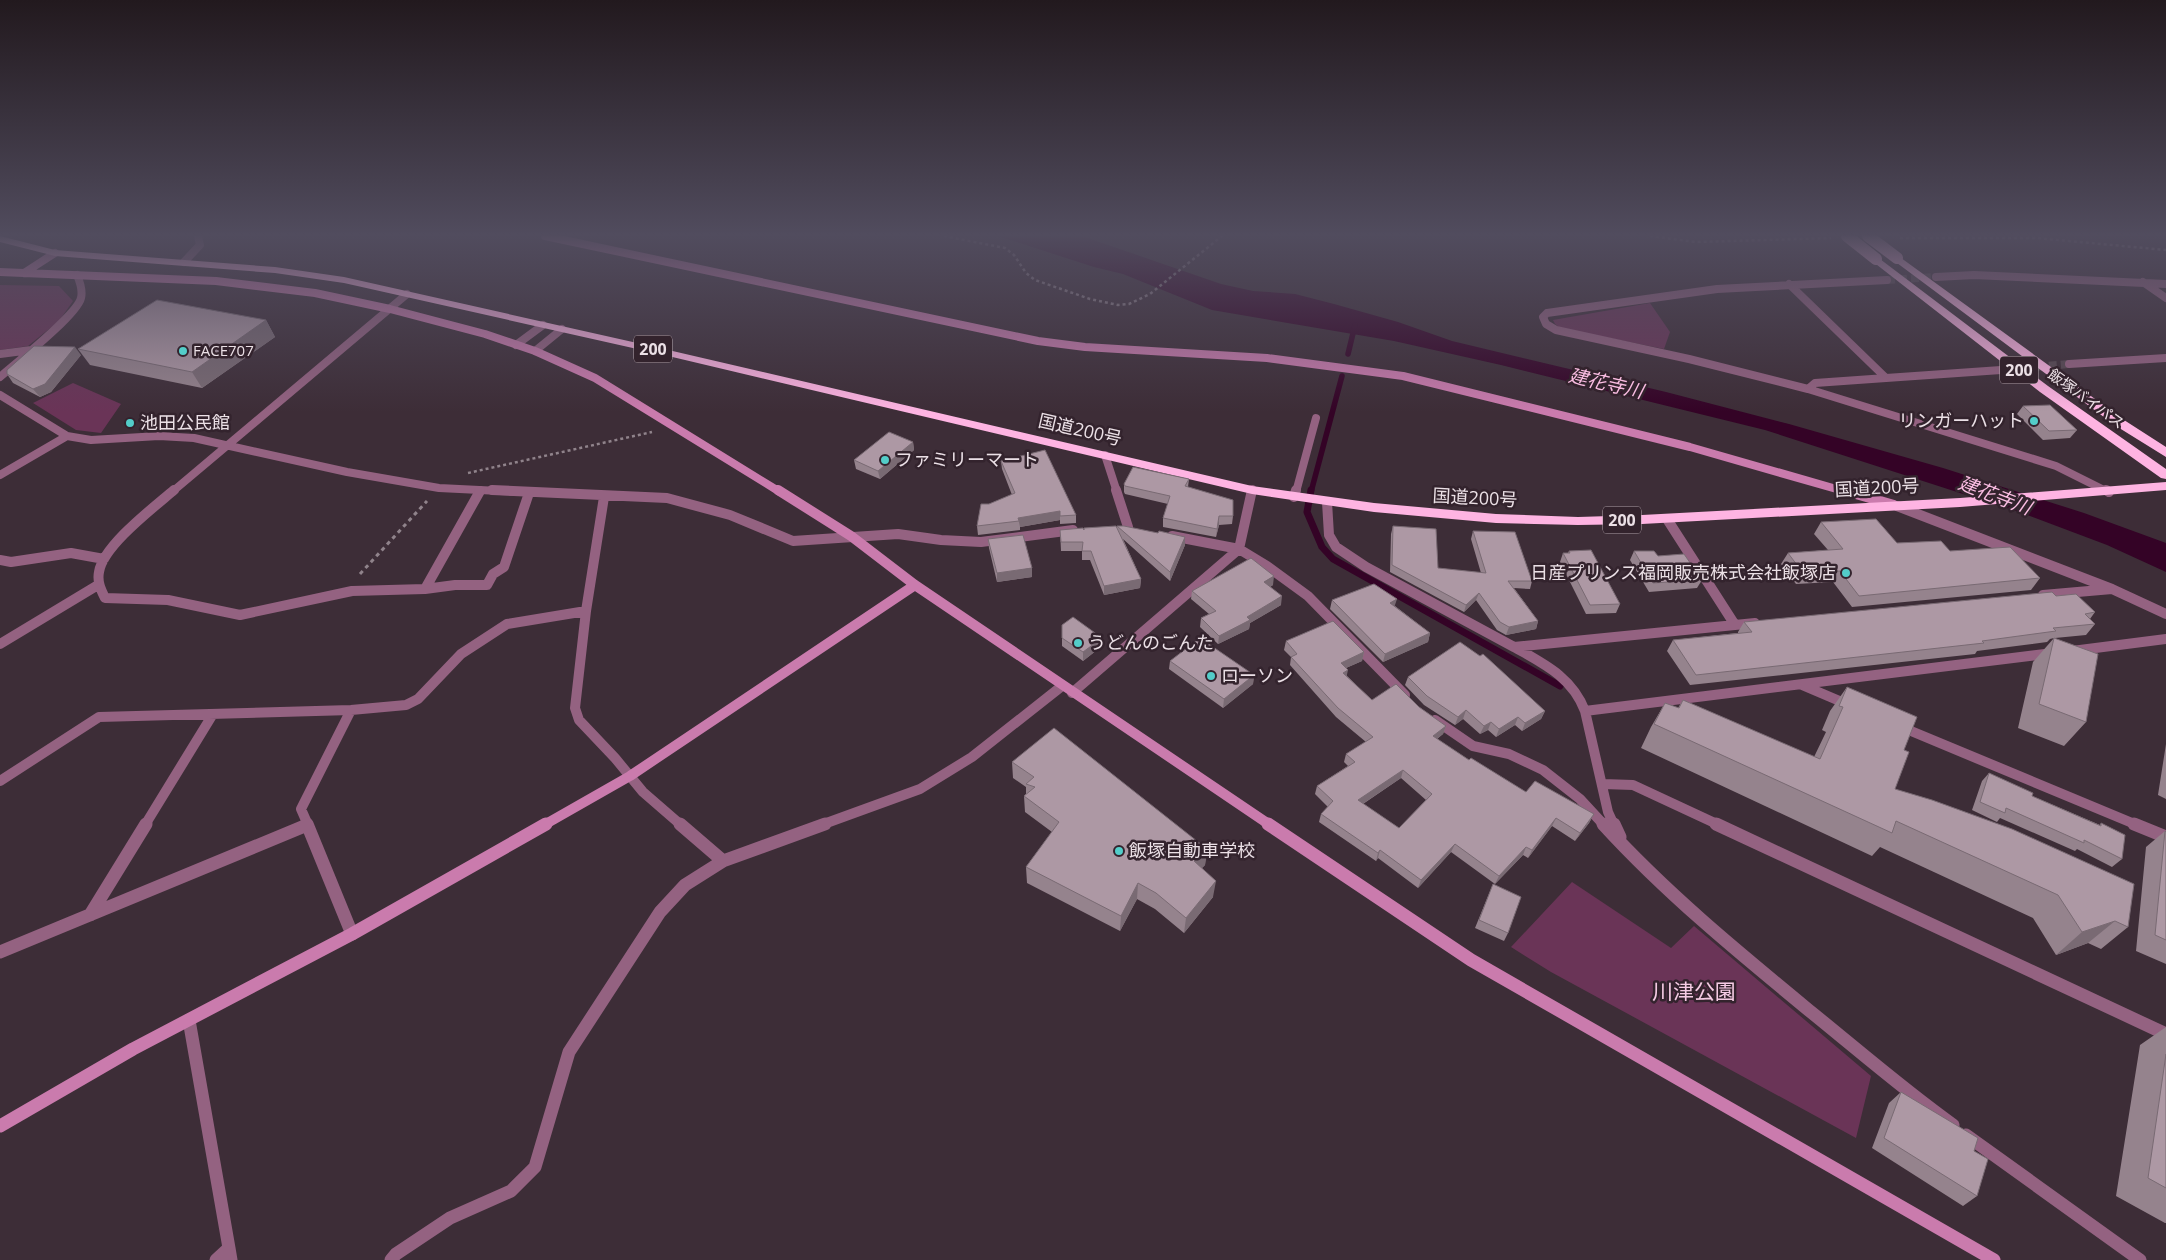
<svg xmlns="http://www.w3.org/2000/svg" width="2166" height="1260" viewBox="0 0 2166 1260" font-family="'Open Sans','Noto Sans JP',sans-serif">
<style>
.green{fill:#6a3457}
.water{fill:#340326}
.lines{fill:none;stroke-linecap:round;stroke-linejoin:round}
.stream-far1{stroke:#340326;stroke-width:5.5}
.stream{stroke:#340326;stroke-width:7}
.street-tunnel{stroke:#574851;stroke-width:8;stroke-dasharray:8 4;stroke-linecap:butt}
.path-far1{stroke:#90838b;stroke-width:2.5;stroke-dasharray:3 3;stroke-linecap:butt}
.path{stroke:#90838b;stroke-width:3;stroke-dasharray:4 4;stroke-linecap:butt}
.street-far2{stroke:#946281;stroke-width:8}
.street-far1{stroke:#946281;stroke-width:10}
.street{stroke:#946281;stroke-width:13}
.secondary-far2{stroke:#ca7bad;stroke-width:8}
.secondary-far1{stroke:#ca7bad;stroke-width:10}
.secondary{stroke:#ca7bad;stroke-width:13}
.highway{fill:#feb4e2;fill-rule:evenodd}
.highway-bridge{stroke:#feb4e2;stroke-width:12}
.wall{fill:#95838d;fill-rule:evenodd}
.shaded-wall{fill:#796a73}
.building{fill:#ad98a4;stroke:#796a73;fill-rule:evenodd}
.poi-dot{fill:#53cdc9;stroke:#33232d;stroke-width:2}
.labels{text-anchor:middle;stroke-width:5;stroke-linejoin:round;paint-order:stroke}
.far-poi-label{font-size:15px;fill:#ebe0e6;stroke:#33232d;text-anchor:start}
.far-street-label{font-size:15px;fill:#ebe0e6;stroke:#33232d}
.shield{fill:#33232d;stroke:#b4a7ae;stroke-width:1}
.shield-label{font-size:16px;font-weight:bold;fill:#ebe0e6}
.poi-label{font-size:18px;fill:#ebe0e6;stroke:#33232d;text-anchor:start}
.street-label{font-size:18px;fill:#ebe0e6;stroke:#33232d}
.water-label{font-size:19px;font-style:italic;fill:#f9bce1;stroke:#33232d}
.near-park-label{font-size:21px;fill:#f5cbe4;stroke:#33232d}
</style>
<rect width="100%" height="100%" fill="#3d2d37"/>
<path class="green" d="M0,285L59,286L73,301L59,321L28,346L0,350Z
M1650,303L1670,332L1664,349L1560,328L1555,324L1553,320Z
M73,383L121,404L101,433L76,430L33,403Z
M1572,882L1671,948L1694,926L1871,1076L1856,1138L1551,972L1511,947Z"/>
<path class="water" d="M998,236H1082L1221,284L1253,291L1295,294L1334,304L1398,322L1452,341L1666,392L1789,424L1943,468L2084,513L2166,543V572L2107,545L2022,513L1765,430L1501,365L1394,341L1212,310L1123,274L1094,267Z"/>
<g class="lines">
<path class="stream-far1" d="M1348,354L1355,325
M1311,492L1342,376"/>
<path class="stream" d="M1311,490L1307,512L1322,547L1333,559L1560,686"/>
<path class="street-tunnel" d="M1887,280L1936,277
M2001,370L2069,364"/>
<path class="path-far1" d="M944,236L1005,248L1014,255L1026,273L1035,280L1090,299L1118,305L1129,304L1150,294L1222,236
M1650,236L1696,242L1831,238
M1900,238H2037L2166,250
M468,473L652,432"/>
<path class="path" d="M360,574L427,501"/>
<path class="street-far2" d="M184,262L200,245L198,236
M1936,277L1974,275L2166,284
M2143,282L2166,298
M1789,284L1886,378L2001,370
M516,345L543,325
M535,351L562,329
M0,354L31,350
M2069,364L2166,358
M0,377C16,363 77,315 81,298C83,290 80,282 77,275
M1886,378L1815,383L1808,389L2056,466L2108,492
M1808,389L1689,359L1556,330L1546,324L1543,317L1547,313L1717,289L1887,280
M0,395L67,436L91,440L159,436L194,438L347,472L439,488L520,492
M1105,455L1117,492
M0,475L67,436
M172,492L407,294
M1296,492L1316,418"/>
<path class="street-far1" d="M174,490C153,508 103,546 99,572C97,582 101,590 105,598L168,600L240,615L352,591L425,589L480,491
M492,490L667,498L730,515L793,541L898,534L941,540L981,542L1073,530
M1116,490L1128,527
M2106,490L2109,492
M604,497L586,611L575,708L579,720L615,758L643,792L681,825
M1294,497L1296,490
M1327,502L1329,535L1336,547L1366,567L1514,647L1755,623
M1897,506L2112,589L2166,614
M1667,519L1735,625
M1172,536L1239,549L1267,566L1308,596L1405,695
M0,560L11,562L71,553L104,559
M425,589L455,585H487L493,574L504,567L529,493
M2043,595L2112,589
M0,644L98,585
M1514,647C1544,664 1572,677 1585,711
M2072,651L2166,639
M1802,685L1849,705
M1072,693L1239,549L1252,490
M1435,720L1473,746L1509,754L1543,770L1580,799L1604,825
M1899,726L2137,825
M0,781L99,717L351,710L406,705L418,699L461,654L507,624L586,611
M1603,784L1633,785L1719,825
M145,825L213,714
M308,825L301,809L351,710
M821,825L920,789L972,757L1062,686
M1614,825L1608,812L1585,711L2053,653"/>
<path class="street" d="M307,824L352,934
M680,824L723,861
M1603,824C1666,893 1738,952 1811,1012C1858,1050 1904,1090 1953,1125
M1614,824L1620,837
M1716,824L2166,1034
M2134,824L2166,837
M90,915L146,824
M0,952L307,825
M189,1020L229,1248
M1966,1135L2140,1260
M216,1260L229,1248L231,1260
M391,1260L396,1254L450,1218L511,1191L535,1167L569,1052L660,912L685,885L723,861L825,824"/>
<path class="secondary-far2" d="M545,236L1038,341L1085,347L1267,358L1403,376L1690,447L1847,492
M0,272L216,281L315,293L390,309L485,334L535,351L595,378L780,492
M24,273L55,253"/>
<path class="secondary-far1" d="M778,490L851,536L915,585L1270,825
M1842,490L1894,505
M544,825L630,776L915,585"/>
<path class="secondary" d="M1268,824L1471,960L1994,1260
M0,1126L133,1049L352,934L546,824"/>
<path class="highway" d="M0,236L55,250L275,267L344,277L664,349L1252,486L1374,503L1496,514L1578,517L1642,515L1960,498L2166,482V490L1960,507L1642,524L1578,525L1496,523L1374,512L1252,494L664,355L344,283L275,273L55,256L0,242Z
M1897,255L2124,420L2166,447V457L2116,426L1893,260L1892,258Z
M1876,256L2048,386L2166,469V479L2161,478L2040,392L1872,261L1871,259Z"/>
<path class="highway-bridge" d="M1847,236L1876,259
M1868,236L1897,258"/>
</g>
<path class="wall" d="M266,320L275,337L202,388L90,365L78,349Z
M81,355L51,392L40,397L13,383L7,374Z
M2023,406L2077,430L2070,438L2043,440L2017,414Z
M913,442L914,450L880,479L856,469L854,460Z
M1001,461L1076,515V523L1060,524V520L1020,527V530L978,535L977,526L989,504L1012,495L1002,469Z
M1189,479L1188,487L1233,516L1232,524L1219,525L1216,537L1163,527V518L1168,504L1125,494L1124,492V484Z
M1821,522L1897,543L1950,551L2040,578L2031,590L1852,607L1833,582L1796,584L1781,564L1788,553L1828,550L1814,534Z
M1117,526L1185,545L1170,581L1123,539L1141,579L1140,588L1104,595L1090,560H1082V551H1061L1060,530H1084L1117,528Z
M1393,526L1438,568L1481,573L1471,539L1473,531L1532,581L1530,589L1514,588L1538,621L1536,629L1506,635L1497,630L1476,600L1464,612L1390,572L1391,534Z
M988,539L1032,577L997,582L989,548Z
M1569,551L1620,604L1616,613L1586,614L1560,562L1563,553H1568Z
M1634,551L1658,556L1702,580L1697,588L1649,592L1630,560Z
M1273,585L1270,587L1281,605L1250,623L1249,629L1218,644L1200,627L1201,618L1209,614L1191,599L1192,591Z
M2056,596L2095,612L2090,619L2095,624L2086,635L2055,638L2086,722L2064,746L2018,728L2033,662L2054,638L2050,639L2047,642L1977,651L1975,654L1690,685L1667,651L1673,640L1738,633V632L1744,622Z
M1332,600L1395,606L1430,633L1428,642L1383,662L1330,609Z
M1062,625L1102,646L1083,661L1062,646Z
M1286,641L1364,652L1362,661L1346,668L1347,676L1372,700L1419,707L1446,726L1443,734L1437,739L1469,760L1526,792L1594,814L1589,823L1575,841L1552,826L1528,858L1523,855L1495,884L1451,852L1418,888L1378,858L1376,861L1319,822L1321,814L1328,807L1315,794L1317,786L1348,766L1344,762L1346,754L1366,742L1336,717L1290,665L1291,657L1284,650ZM1401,778L1426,800L1399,828L1363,804Z
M1170,661L1254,675L1253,684L1223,708L1169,669Z
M1408,677L1545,711L1541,719L1522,731L1515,725L1496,737L1488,730L1480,734L1463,719L1455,725L1424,705L1405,685Z
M1847,687L1904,750L1895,789L2128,927L2101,949L2088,943L2056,955L2033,918L1880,847L1872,856L1641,748L1651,727L1665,703L1678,708L1683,700L1814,757L1826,732L1822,730L1830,711Z
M2166,744V799L2158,795Z
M1012,762L1207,849L1205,865L1202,868L1213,897L1184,933L1155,909L1137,899L1120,931L1027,883L1026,867L1052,832L1025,812L1024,796L1026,794V787L1013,778Z
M1989,773L2032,796L2100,825L2101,823L2122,859L2112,867L2077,849L2075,851L2000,818L1997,822L1972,810L1982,781Z
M2165,831L2166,832V964L2136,951L2146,847Z
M1493,884L1508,933L1504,941L1475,928Z
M2166,1027V1223H2165L2116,1196L2140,1045Z
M1901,1092L1974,1151L1977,1196L1963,1206L1872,1148L1889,1103Z"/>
<path class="shaded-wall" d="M266,320L275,337L202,388L192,372Z
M75,347L81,355L51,392L40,397L33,389Z
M913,442L914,450L880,479L878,471Z
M1060,511V520L1020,527L1018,518Z
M1219,516V525L1216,537L1217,529Z
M1185,537V545L1170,581V572Z
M1032,568V577L997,582V573Z
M1274,576L1273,585L1263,591L1264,582Z
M1141,579L1140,588L1104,595V586Z
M1479,593L1476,600L1464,612L1466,605Z
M1282,596L1281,605L1250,623L1249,629L1218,644L1219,636L1247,617Z
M1397,599L1394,608L1390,603Z
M1538,621L1536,629L1506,635L1509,627Z
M1430,633L1428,642L1383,662L1385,654Z
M1102,638V646L1083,661V652Z
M1364,652L1362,661L1339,671L1341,663Z
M1348,670L1346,679L1343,673Z
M1254,675L1253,684L1223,708L1224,699Z
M1466,710L1463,719L1455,725L1458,717Z
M1545,711L1541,719L1522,731L1525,723Z
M1518,717L1515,725L1496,737L1499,729Z
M1491,722L1488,730L1480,734L1484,726Z
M1446,726L1443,734L1430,744L1433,736Z
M1403,770L1401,778L1355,809L1358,800Z
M1594,814L1589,823L1575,841L1580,833Z
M1556,818L1552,826L1528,858L1532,850Z
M1455,844L1451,852L1418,888L1421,880Z
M1526,847L1523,855L1495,884L1499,876Z
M1207,849L1205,865L1192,877L1194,861Z
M1380,850L1378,858L1376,861L1378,853Z
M1216,881L1213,897L1184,933L1186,918Z
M1138,883L1137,899L1120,931L1121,916Z
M2115,921L2088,943L2056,955L2082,932Z"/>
<path class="building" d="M157,300L266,320L192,372L78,349Z
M34,346L75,347L45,384L33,389L7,374V370Z
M2050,405L2077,430L2049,431L2023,406Z
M889,432L913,442L878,471L854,460Z
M1045,450L1076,515L1060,516V511L1018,518L1019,521L977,526L981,504H989L1015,493L1001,461Z
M1133,467L1189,479L1185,486L1233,500V516H1219L1217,529L1163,518L1170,496L1125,486L1124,484Z
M1876,519L1897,543L1941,541L1950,551L2010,547L2040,578L1859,596L1840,571L1803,573L1788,553L1843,549L1821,522Z
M1116,526L1141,579L1104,586L1091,551H1082L1083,542H1061L1060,530L1083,528L1084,530V528Z
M1117,526H1124L1158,533L1159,531L1185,537L1170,572Z
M1393,526L1436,529L1438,568L1486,573L1473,531L1515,532L1532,581H1508L1538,621L1509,627L1500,622L1479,593L1466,605L1392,565Z
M1023,535L1032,568L997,573L988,539Z
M1591,550L1620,604L1590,605L1563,553H1570L1569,551Z
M1634,551H1654L1658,556L1684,554L1702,580L1653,583Z
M1251,558L1274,576L1264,582L1282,596L1247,617L1250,620L1219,636L1201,618L1216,611L1192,591Z
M1374,584L1397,599L1390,603L1430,633L1385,654L1332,600Z
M2052,592L2056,596L2076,594L2095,612L2085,614L2095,624L2053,628L2056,631L1982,641L1984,643L1696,675L1673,640L1752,632L1744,622Z
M1073,617L1102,638L1083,652L1062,638V625Z
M1333,621L1364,652L1341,663L1348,670L1343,673L1372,700L1396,684L1419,707L1446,726L1433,736L1469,760L1471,758L1526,792L1535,781L1594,814L1580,833L1556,818L1532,850L1526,847L1499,876L1455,844L1421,880L1380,850L1378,853L1321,814L1333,801L1317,786L1355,762L1346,754L1373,737L1338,708L1291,657L1297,654L1286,641ZM1403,770L1432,794L1399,828L1358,800Z
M1200,638L1254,675L1224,699L1170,661Z
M2054,638L2098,654L2086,722L2039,704Z
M1460,642L1480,656L1483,654L1545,711L1525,723L1518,717L1499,729L1491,722L1484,726L1466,710L1458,717L1427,696L1408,677Z
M1847,687L1917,717L1904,750L1909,752L1895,789L1932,800L2012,829L2134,884L2128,927L2115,921L2082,932L2058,895L1896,821L1892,833L1654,724L1665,703L1679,708L1683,700L1820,759L1843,707L1839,706Z
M1054,728L1207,849L1194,861L1216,881L1186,918L1156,893L1138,883L1121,916L1026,867L1059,822L1024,796L1035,787L1026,784L1034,777L1012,762Z
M1989,773L2033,793L2032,796L2101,826V823L2125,835L2122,859L2084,840V843L2006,808L2005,813L1980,802Z
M2165,831L2166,832V940L2155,935Z
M1493,884L1521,897L1508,933L1479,920Z
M2166,1054V1188L2148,1178Z
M1901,1092L1978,1138L1974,1151L1988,1159L1977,1196L1884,1138Z"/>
<linearGradient id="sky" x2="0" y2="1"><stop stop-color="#22191e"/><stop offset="0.57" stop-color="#514c5e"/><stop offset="1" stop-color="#514c5e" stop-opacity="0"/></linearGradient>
<rect width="2166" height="412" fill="url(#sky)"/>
<g class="poi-dot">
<circle cx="183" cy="351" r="5"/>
<circle cx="2034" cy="421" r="5"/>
<circle cx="130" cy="423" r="5"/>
<circle cx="885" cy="460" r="5"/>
<circle cx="1846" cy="573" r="5"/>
<circle cx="1078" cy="643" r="5"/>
<circle cx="1211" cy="676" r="5"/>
<circle cx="1119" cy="851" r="5"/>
</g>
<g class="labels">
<g class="far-poi-label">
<text x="193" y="356">FACE707</text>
</g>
<g class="far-street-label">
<text transform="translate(2086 399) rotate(36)" y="5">飯塚バイパス</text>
</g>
<g class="shield">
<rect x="634" y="335.5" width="38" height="27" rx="4"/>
<rect x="2000" y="356.5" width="38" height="27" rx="4"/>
<rect x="1603" y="506.5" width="38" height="27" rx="4"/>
</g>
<g class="shield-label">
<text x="653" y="355">200</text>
<text x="2019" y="376">200</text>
<text x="1622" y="526">200</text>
</g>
<g class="poi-label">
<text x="2024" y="427" text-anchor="end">リンガーハット</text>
<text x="140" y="429">池田公民館</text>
<text x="895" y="466">ファミリーマート</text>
<text x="1836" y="579" text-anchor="end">日産プリンス福岡販売株式会社飯塚店</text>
<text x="1088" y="649">うどんのごんた</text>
<text x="1221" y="682">ローソン</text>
<text x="1129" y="857">飯塚自動車学校</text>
</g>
<g class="street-label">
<text transform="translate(1080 430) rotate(13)" y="6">国道200号</text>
<text transform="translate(1877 488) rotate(-3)" y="6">国道200号</text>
<text transform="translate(1475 498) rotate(3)" y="6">国道200号</text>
</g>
<g class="water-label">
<text transform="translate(1606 383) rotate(13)" y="7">建花寺川</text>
<text transform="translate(1995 495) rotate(21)" y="7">建花寺川</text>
</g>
<g class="near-park-label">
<text x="1694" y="999">川津公園</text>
</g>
</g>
</svg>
